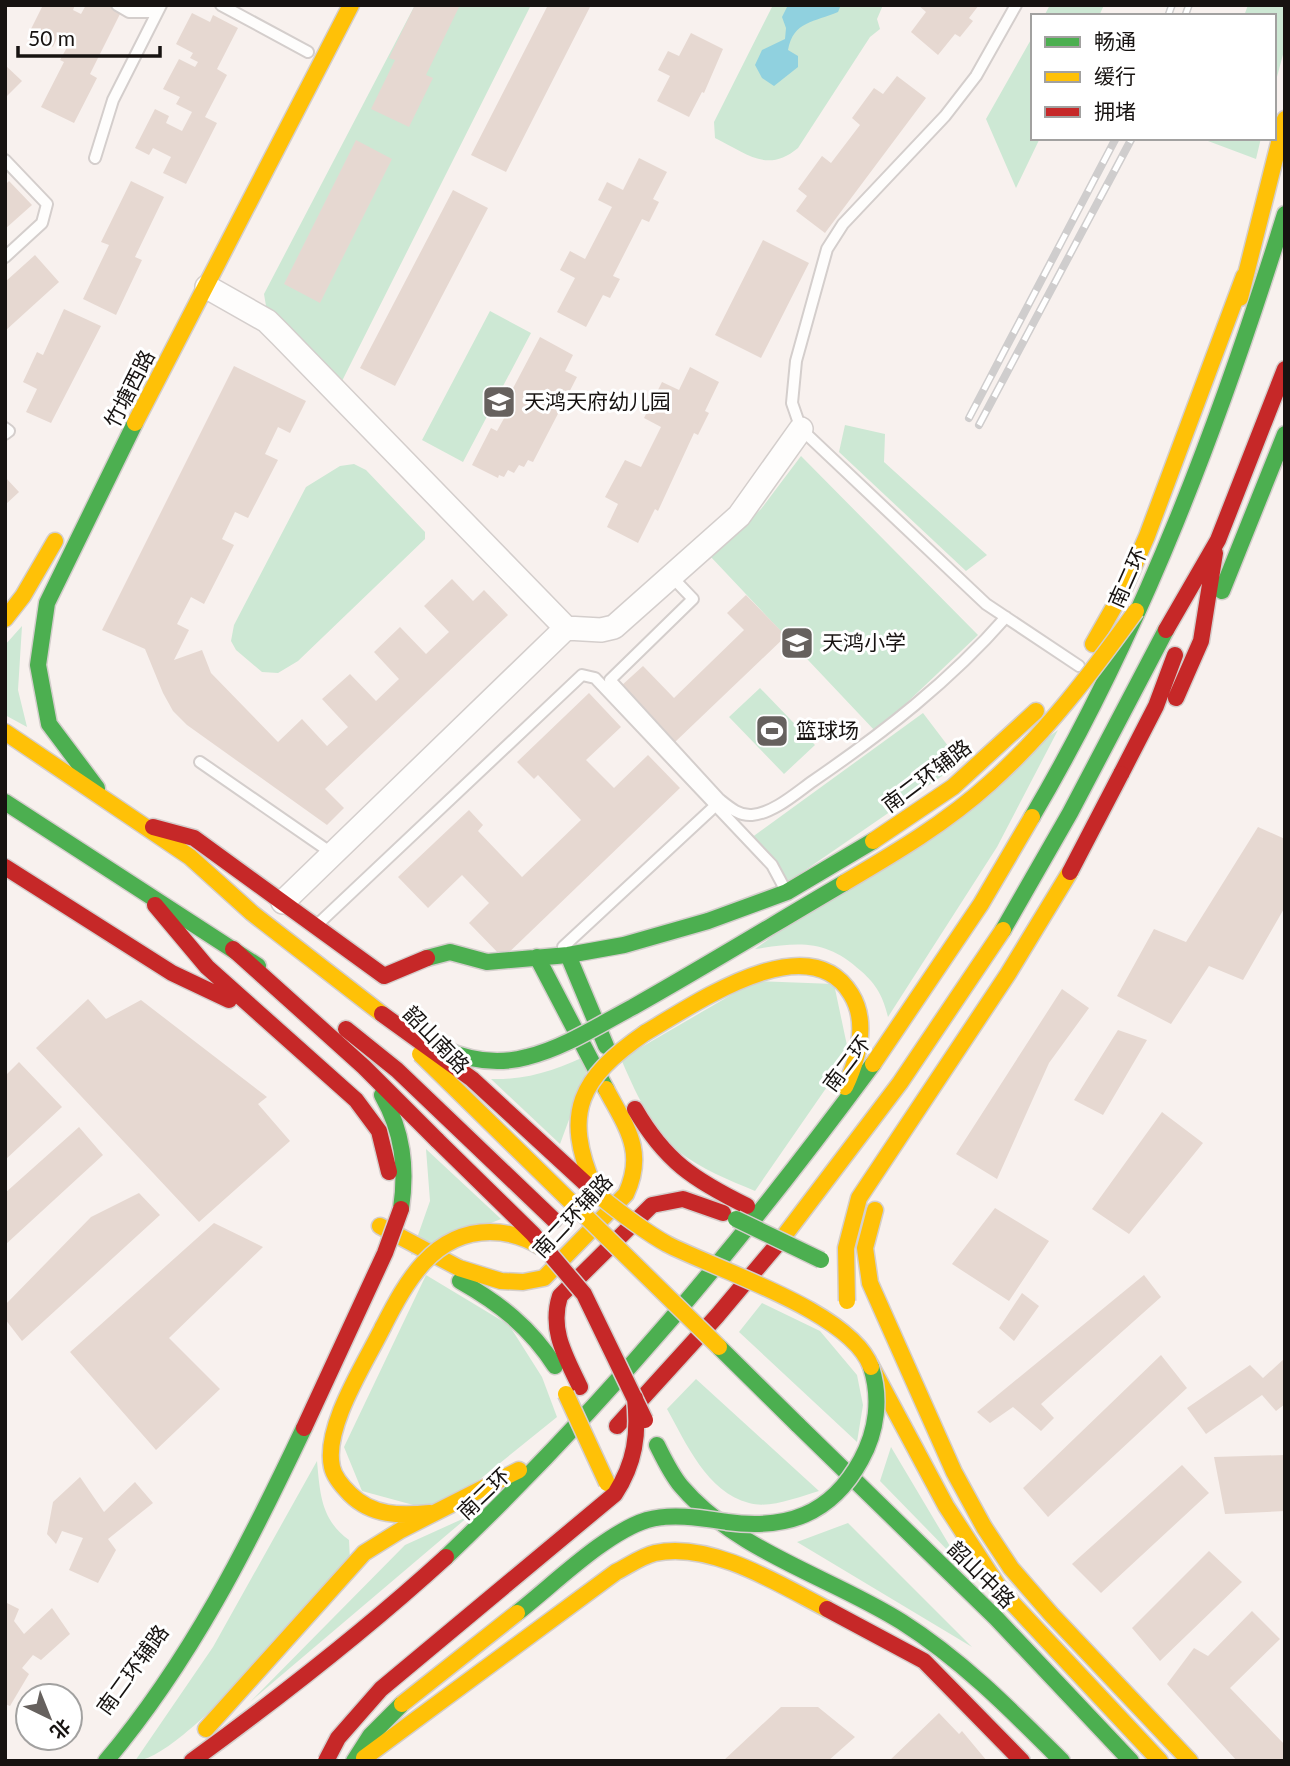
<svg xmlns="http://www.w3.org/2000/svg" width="1290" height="1766" viewBox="0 0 1290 1766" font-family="Lato,'Noto Sans SC',sans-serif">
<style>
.green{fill:#cde8d4}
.water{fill:#90d1df}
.building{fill:#e6d8d1}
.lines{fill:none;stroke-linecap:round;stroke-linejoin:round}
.lane-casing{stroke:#d4cecc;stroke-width:14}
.street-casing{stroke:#d4cecc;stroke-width:26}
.fast-casing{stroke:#d4cecc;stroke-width:19}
.slow-casing{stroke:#d4cecc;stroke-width:19}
.jam-casing{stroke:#d4cecc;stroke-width:19}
.lane{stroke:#fefdfc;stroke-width:10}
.street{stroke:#fefdfc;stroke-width:23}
.fast{stroke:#4caf50;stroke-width:16}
.slow{stroke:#ffc107;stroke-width:16}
.jam{stroke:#c62828;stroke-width:16}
.rail-casing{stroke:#cfcdcd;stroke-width:8}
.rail{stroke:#fff;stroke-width:5;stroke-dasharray:16;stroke-linecap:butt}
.fast-bridge-casing{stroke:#d4cecc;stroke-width:19;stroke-linecap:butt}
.slow-bridge-casing{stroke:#d4cecc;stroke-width:19;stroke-linecap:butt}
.jam-bridge-casing{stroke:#d4cecc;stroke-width:19;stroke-linecap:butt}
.fast-bridge{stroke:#4caf50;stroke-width:16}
.slow-bridge{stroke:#ffc107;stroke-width:16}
.jam-bridge{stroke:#c62828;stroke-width:16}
.labels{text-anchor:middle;stroke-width:6;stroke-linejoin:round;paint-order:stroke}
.street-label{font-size:21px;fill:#171311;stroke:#fff}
.poi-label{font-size:21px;fill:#171311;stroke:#fff;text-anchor:start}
</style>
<rect width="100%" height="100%" fill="#f8f1ee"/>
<path class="green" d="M415,5H531L341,383L266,306L264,294Z
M773,5H883L877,19L880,29L870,37L798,148C767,174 746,153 715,138L714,122Z
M1050,5H1104L1099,16H1044Z
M1248,5H1285V47L1274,88V16H1244Z
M1033,36V138H1040L1016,188L986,119Z
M1200,138H1261L1256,159Z
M490,311L531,333L463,462L422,440Z
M845,425L885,434L884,462L987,555L966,571L839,452Z
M801,456L978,635L876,732L710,556L761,509Z
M354,464L366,470L425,532V539L298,661L278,673L262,672L236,650L231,641L234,625L306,487L340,466Z
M22,626L18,690L27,727L5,715V645Z
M760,688L815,745L784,774L729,717Z
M923,713L961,763L788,882L751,838Z
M1058,730L997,847L888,1017C883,997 877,985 861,971C826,939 800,942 755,949Z
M755,981L834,984L849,1055L755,1191C729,1180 701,1169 678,1151C652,1130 634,1089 621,1059Z
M594,1052L560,1144L491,1079C530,1080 559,1069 594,1052Z
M426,1149L501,1219L411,1255L430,1201Z
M426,1275L509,1325L542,1377L557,1417L459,1496L428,1509L362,1491L344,1447Z
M762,1303L820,1331L857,1375L863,1405L857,1442L739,1332Z
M696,1379L819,1491C798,1497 770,1509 749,1503C707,1492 686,1443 667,1409Z
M891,1447L960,1563L880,1481Z
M317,1461C320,1493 321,1520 349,1540L350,1560C313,1600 181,1761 135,1761L213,1647Z
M469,1516L250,1702L405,1545Z
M848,1523L972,1647L797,1542Z"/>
<path class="water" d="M788,5H841L838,12C815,22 793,21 788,50L798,56V67L774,86L762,78L755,65L762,50L785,39L786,28L782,17Z"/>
<path class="building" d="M43,5H75L73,10L81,14L86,5H108L121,12L90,74L97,78L74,123L41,107L64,62L60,60L70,42L58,36L53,47L28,35Z
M415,5H460L426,75L433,78L409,127L371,109L395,60L389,58Z
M548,5H591L506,172L471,155Z
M918,5H979L969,18L973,21L960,37L955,34L938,55L911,32L926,12Z
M192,13L210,22L213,15L238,28L217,69L227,75L205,117L217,123L186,184L163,173L171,157L153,148L149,155L135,148L155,109L169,116L166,123L182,131L192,112L176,104L180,97L163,89L179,59L195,67L198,62L190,58L193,53L176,44Z
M691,33L723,49L704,93L702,92L689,117L657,101L670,76L658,70L668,51L679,56Z
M5,65L22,81L5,98Z
M897,76L926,98L825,233L796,211L807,196L798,189L822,156L831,163L860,125L852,118L874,88L883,94Z
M356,140L392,159L320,303L284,284Z
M639,158L667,172L653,199L659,202L649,222L642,219L613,276L620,279L610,298L603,295L586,327L557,312L575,278L560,270L570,251L585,259L612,207L598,200L607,182L623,190Z
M9,181L32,205L5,229V185Z
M131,181L164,197L135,257L142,260L116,315L83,299L109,245L101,242Z
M453,190L488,208L395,386L360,368Z
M763,240L809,263L761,358L715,335Z
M35,255L59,282L5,331V282Z
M64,309L101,326L51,423L26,412L37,389L23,382L37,352L43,355Z
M540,337L573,355L565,371L577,377L533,462L528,460L524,467L519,465L514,473L508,470L504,477L499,475L498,478L472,465L491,428L497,431L508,411L502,409Z
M234,366L306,401L290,433L278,427L265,454L278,460L248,518L235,512L222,539L234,545L204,604L191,597L177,624L189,630L174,660L202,650L211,673L278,742L302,719L327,746L348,727L322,699L350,674L376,701L399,679L374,652L400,627L426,654L449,632L424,606L452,579L473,601L484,590L508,615L325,789L344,808L327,825L187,725L173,711L163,693L145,649L102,630Z
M690,367L719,382L705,411L709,413L698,435L694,433L658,511L655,509L638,543L607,527L618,504L605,497L625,460L641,467L661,427L644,418L662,382L679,390Z
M5,477L19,492L5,505Z
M746,595L786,636L675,742L621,686L643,666L674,698L744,630L727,613Z
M589,693L621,727L586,760L614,788L648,755L680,788L503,958L469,923L489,903L462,875L428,908L398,877L469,810L483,825L478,831L522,877L581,820L538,775L534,779L517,762Z
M1258,827L1285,839V907L1243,980L1209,966L1171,1024L1117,996L1154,929L1186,942Z
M1062,989L1089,1008L1049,1063L997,1179L956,1154Z
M88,999L106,1019L141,1000L267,1097L258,1104L290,1141L199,1222L36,1048Z
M1118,1030L1147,1040L1103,1115L1074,1100Z
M19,1062L62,1107L5,1160V1076Z
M1162,1112L1203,1143L1129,1234L1092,1209Z
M79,1127L103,1155L5,1245V1193Z
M139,1193L160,1215L22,1341L5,1319V1305L91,1217Z
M995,1208L1049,1241L1009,1301L952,1264Z
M214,1223L263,1247L169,1338L220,1389L156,1450L70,1352Z
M1144,1275L1161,1297L1041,1404L1054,1418L1041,1431L1013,1407L990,1423L977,1412Z
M1022,1293L1039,1306L1014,1341L999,1328Z
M1161,1355L1187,1388L1048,1517L1023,1488Z
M1285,1358V1404L1276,1411L1262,1395L1206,1434L1187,1408L1250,1365L1263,1378Z
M1285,1455V1511L1225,1514L1214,1457Z
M1182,1465L1209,1493L1101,1593L1072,1564Z
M80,1477L104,1512L135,1482L153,1503L108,1539L116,1550L98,1583L69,1570L83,1538L62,1531L56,1544L47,1534L53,1502Z
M1209,1551L1242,1582L1160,1661L1132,1628Z
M5,1602L19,1609L14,1621L24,1634L52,1608L70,1634L41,1660L33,1655L22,1668L29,1674L10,1706L5,1704Z
M1252,1611L1280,1639L1230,1688L1285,1745V1761H1237L1167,1684L1194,1648L1208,1656Z
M781,1707H818L855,1737L828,1761H723Z
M939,1713L959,1734L962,1731L987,1761H889Z"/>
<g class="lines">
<defs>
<path id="lane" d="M117,5L129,12H149L158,5
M221,5L308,52
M1016,5L976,76L945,116L843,224L827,249L796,361L792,403L801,429L986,604L1079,666
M95,158L113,100L161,5
M5,160L47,204L42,223L5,257
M5,428L9,431L5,434
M671,576L693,599L610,680L719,799C729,807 739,816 752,815C774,813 796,793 813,781C883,733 950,681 1006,617
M200,762L333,854
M318,924L582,675L595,678L772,865L786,891
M563,947L715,806"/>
<path id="street" d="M207,287L267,321L280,334L566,628L601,630L614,627L739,516L801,429
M283,902L566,628"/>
<path id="fast" d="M1222,591L1285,434
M97,788L49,724L38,665L47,603L135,423
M5,802L258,966
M1032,817C1143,628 1220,422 1285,214
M1003,930L1070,813L1166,630
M568,955L606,1046
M537,957L606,1089
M427,958L450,952L487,962L568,955L624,945L708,921L787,892L873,841
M382,1095C403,1132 407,1168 401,1209
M460,1281C499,1303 531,1328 555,1366
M797,1424L996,1618L1131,1761
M657,1445C664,1459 671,1474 681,1486C737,1552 831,1577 902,1622C962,1660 1012,1711 1062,1761
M446,1557C608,1402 741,1243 873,1064
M106,1761C191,1660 248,1546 304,1428
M354,1761L370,1736L402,1704"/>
<path id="slow" d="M1240,298L1285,119
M135,423L351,5
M5,619L23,596L55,541
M1093,644L1123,591L1147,536L1244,276
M5,732L190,857L252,913L382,1014
M873,841L953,787L1036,711
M645,1033C692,1006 808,923 851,994C869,1023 858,1059 845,1087
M873,1064L981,904L1032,817
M875,1210L865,1248L870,1283L954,1472L984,1527L1011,1568L1051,1614L1190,1761
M380,1226L459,1268L501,1281L523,1282L544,1278L626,1194C646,1151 626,1127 606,1089
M781,1240L900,1083L1003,930
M383,1327C366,1362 323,1427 332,1467C334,1477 343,1487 350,1494C372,1516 400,1516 430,1513
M870,1364L946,1506L1002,1592L1160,1761
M206,1729L364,1553L401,1530L519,1470
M364,1758L616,1572C628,1566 642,1556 655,1553C711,1541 779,1584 827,1609"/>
<path id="jam" d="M1166,630L1218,540L1285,369
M1176,698L1201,641L1215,553
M1121,774L1156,706L1175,655
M153,827L194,838L384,976L427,958
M5,867L172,973L229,1000
M155,905L207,967L356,1100L379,1131L389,1172
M233,949L364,1067L438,1141
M346,1029L397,1070L554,1220
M635,1109C665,1161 694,1180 747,1206
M580,1387C566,1357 549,1330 560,1296L652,1205L683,1199L723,1213
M617,1426L717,1316L781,1240
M827,1609L924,1661L1022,1761
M192,1761C280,1697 366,1630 446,1557"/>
</defs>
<use href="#lane" class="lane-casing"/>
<use href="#street" class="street-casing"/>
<use href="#fast" class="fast-casing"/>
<use href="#slow" class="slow-casing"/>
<use href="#jam" class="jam-casing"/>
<use href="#lane" class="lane"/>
<use href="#street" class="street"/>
<use href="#fast" class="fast"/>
<use href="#slow" class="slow"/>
<use href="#jam" class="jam"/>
<defs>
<path id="rail" d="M1168,16L1172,5
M1185,16L1189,5
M969,418L1116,138
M979,425L1132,138"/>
</defs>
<use href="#rail" class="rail-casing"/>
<use href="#rail" class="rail"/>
<defs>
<path id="fast-bridge" d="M444,1049C471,1061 498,1065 527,1057C564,1048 599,1025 633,1007C704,967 774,924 844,883
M736,1219L821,1260
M719,1347L797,1424
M517,1613C553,1585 605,1533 647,1520C672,1513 701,1518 727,1522C786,1530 831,1515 861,1460C877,1431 881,1398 871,1367"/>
<path id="slow-bridge" d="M844,883C895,853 946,823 990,783C1047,732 1092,672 1136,611
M420,1054L719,1347
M594,1187C562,1112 580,1078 645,1033
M597,1194C619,1212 642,1230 667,1244C717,1270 852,1312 871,1367
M847,1301L846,1248L859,1198L1008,974L1070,872
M383,1327C406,1282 433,1232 490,1232C508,1232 525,1237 541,1247
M566,1394L607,1483
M402,1704L517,1613"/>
<path id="jam-bridge" d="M1070,872L1121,774
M382,1014L472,1079L597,1194
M438,1141L533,1234L584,1294L645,1420
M304,1428L385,1253L401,1209
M326,1761L338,1738L381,1689L615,1494C635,1463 639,1434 635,1398"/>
</defs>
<use href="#fast-bridge" class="fast-bridge-casing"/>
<use href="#slow-bridge" class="slow-bridge-casing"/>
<use href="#jam-bridge" class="jam-bridge-casing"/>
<use href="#fast-bridge" class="fast-bridge"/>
<use href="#slow-bridge" class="slow-bridge"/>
<use href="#jam-bridge" class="jam-bridge"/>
</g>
<defs>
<symbol id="school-square" viewBox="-11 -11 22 22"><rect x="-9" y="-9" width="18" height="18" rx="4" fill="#66615e" stroke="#fff"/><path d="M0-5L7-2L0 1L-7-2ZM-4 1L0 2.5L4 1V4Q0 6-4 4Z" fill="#fff"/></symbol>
<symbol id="stadium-square" viewBox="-11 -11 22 22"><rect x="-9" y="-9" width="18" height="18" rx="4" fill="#66615e" stroke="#fff"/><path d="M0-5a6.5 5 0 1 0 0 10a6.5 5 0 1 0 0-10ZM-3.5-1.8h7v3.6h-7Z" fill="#fff"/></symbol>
</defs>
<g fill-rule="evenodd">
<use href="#school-square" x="480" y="383" width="38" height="38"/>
<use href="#school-square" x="778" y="624" width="38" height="38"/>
<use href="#stadium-square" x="753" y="712" width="38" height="38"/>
</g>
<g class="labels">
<g class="street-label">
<text transform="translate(130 389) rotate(-63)" y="7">竹塘西路</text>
<text transform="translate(1128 578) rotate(-66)" y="7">南二环</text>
<text transform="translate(927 776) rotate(-37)" y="7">南二环辅路</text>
<text transform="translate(436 1040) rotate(46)" y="7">韶山南路</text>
<text transform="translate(847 1064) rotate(-53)" y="7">南二环</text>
<text transform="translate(573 1216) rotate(-47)" y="7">南二环辅路</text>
<text transform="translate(484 1494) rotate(-44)" y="7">南二环</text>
<text transform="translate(981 1575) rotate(45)" y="7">韶山中路</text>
<text transform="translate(133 1670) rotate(-54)" y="7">南二环辅路</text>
</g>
<g class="poi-label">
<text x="524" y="409">天鸿天府幼儿园</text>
<text x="822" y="650">天鸿小学</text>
<text x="796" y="738">篮球场</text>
</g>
</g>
<rect width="1290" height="1766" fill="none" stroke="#171311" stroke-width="14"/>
<rect x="1031" y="14" width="245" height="126" fill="#ffffff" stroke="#a2a1a0" stroke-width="2"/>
<rect x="1045" y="37" width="35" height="10" fill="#4caf50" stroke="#a2a1a0" stroke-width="2"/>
<text x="1094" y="49" font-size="21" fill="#171311">畅通</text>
<rect x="1045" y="72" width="35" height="10" fill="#ffc107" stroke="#a2a1a0" stroke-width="2"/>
<text x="1094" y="84" font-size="21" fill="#171311">缓行</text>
<rect x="1045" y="107" width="35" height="10" fill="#c62828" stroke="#a2a1a0" stroke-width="2"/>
<text x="1094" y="119" font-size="21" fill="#171311">拥堵</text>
<g transform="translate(49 1717) rotate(137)"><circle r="33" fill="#ffffff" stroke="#a2a1a0" stroke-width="2"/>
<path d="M0-5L12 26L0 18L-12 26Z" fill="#66615e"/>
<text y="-10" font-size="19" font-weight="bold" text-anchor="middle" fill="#171311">北</text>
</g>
<path d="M18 46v10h142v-10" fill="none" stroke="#171311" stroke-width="3.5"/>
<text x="28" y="46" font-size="21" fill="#171311" stroke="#ffffff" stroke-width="5" paint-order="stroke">50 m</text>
</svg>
